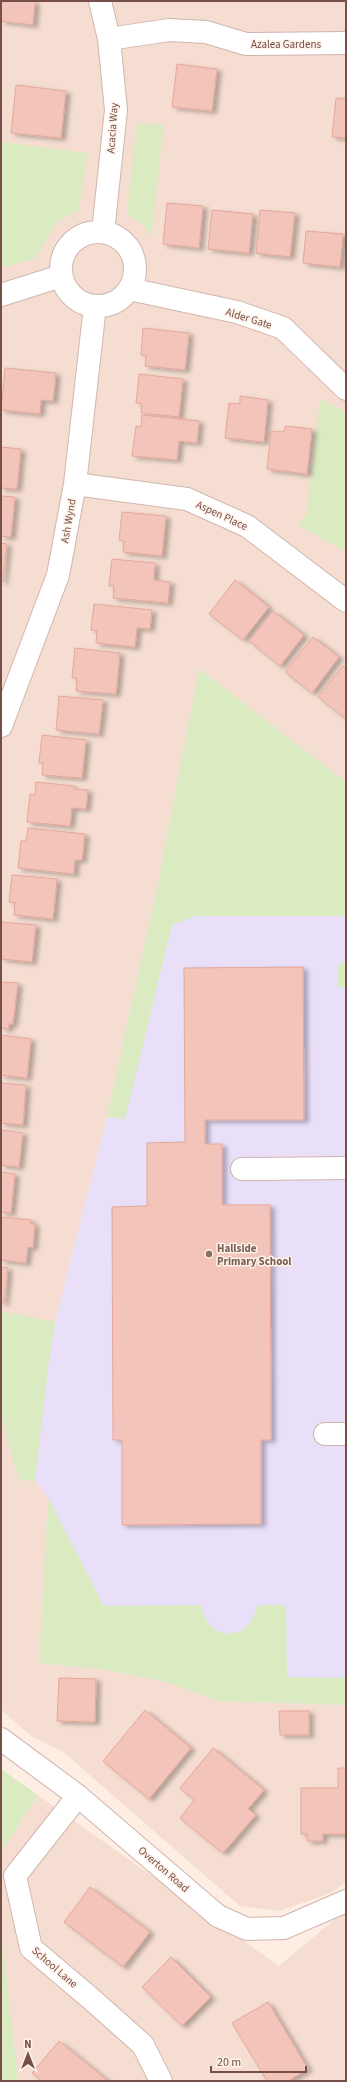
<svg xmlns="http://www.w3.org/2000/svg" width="347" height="2082" viewBox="0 0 347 2082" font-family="'Source Sans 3',sans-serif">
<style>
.residential{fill:#f5ddd1}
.education{fill:#eadff9}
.green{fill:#daebc1}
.building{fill:#f3c4b9;stroke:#e6a799;filter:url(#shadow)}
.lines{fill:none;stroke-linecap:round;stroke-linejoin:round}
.minor-casing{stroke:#d0b5ac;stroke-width:24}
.minor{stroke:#fff;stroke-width:22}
.education-dot{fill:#8d6e63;stroke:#fff2e9;stroke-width:1.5}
.labels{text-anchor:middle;stroke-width:3;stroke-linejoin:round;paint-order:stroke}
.street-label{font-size:11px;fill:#754f48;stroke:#fff2e9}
.education-label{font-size:11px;font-weight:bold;fill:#785e54;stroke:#fff2e9;text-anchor:start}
</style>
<defs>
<filter id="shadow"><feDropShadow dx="4.5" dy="2.5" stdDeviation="2" flood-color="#0004"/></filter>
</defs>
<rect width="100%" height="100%" fill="#fdede2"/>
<path class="residential" d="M1,1H346V782L199,669L156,893L107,1117L55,1322L35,1481L48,1498L39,1663L107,1670L166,1682L220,1701L346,1705V1882L331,1893L279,1911L240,1906L62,1751L33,1737L1,1710Z
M38,1795L279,1966L346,1910V2081H18L1,1936V1852Z"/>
<path class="education" d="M199,669L346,782V1705L220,1701L166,1682L107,1670L39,1663L48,1498L35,1481L48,1368L55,1322L107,1117L156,893Z"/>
<path class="green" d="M137,123L164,125L151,236L140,222L127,214Z
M1,142L87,153L79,210L57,222L35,258L1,268Z
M320,399L346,412V552L298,525L307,513Z
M199,669L346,782V916H196L172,925L125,1119L107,1117L156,893Z
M346,961V987H338L337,967Z
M1,1311L55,1322L48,1368L35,1481L19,1480L1,1415Z
M48,1498L104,1606L201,1605C208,1643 251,1643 257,1605H286L287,1677L346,1678V1705L220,1701L166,1682L107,1670L39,1663Z
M1,1769L38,1795L1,1852Z
M1,1936L4,1955L18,2081H1Z"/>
<path class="building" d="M1,1H35L33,25L1,21Z
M177,64L217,69L212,111L172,107Z
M16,85L66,91L61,138L11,133Z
M336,98L346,99V138L332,137Z
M167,203L203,206L199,248L163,244Z
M212,210L253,214L249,253L208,249Z
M260,210L295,213L290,257L256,253Z
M306,231L343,234L340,267L303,263Z
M143,328L189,333L185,370L145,366L146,356L141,355Z
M5,368L56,373L53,401L41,400L40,414L1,410Z
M139,374L183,379L179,417L141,413L142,404L136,403Z
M240,396L268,400L264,442L225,438L229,403L240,404Z
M142,415L199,421L197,443L179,441L177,460L132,456L136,426L141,427Z
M285,426L312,429L307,474L267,469L271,431L284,432Z
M1,447L21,449L17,489L1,488Z
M1,496L15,497L11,537L1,536Z
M122,512L166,516L162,556L123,552L124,541L119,540Z
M1,543L7,544L3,582H1Z
M112,559L155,563L154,580L170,582L168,603L113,598L114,586H109Z
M235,580L269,607L243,640L209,614Z
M94,604L152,610L150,629L137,628L135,647L96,643L97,631L91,630Z
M273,611L304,635L280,666L249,641Z
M313,637L339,657L312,693L285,672Z
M75,648L120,653L116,694L76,691L77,678H72Z
M343,666L346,669V719L318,697Z
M59,696L103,700L99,734L56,730Z
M42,735L86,740L82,778L42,775L43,763H39Z
M36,782L74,786V789L88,790L86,809L72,808L70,826L27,822L30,794L35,795Z
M28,828L85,834L82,860H75L74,874L18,868L21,841H26Z
M12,875L57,879L53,919L14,915L15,903L9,902Z
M1,922L36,925L32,962L1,959Z
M303,967L304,1120H205V1144H222V1205H270L271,1440H261V1524L122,1525V1440H113L112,1207L147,1206V1143L185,1142L184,968Z
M1,982L18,983L13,1024H9V1029L1,1028Z
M1,1035L31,1039L27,1078L1,1075Z
M1,1083L26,1085L23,1125L1,1123Z
M1,1130L23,1133L19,1167L1,1165Z
M1,1172L15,1174L11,1213L1,1212Z
M1,1217L31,1220L30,1224H35L33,1248L28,1247L26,1263L1,1260Z
M1,1267L8,1268L4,1303L1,1302Z
M59,1678L96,1679L95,1722L57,1721Z
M145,1710L191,1748L149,1799L103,1761Z
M279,1711H309V1735H280Z
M213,1748L264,1790L248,1809L256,1815L223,1853L180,1818L194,1800L180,1788Z
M338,1768H346V1834H323V1841H307V1834H301V1788H338Z
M90,1887L150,1932L123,1967L64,1922Z
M171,1957L211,1997L182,2026L142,1987Z
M268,2002L308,2069L288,2081H267L232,2023Z
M59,2041L108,2081H42L32,2073Z"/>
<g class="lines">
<defs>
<path id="minor" d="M100,1L109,39L116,110L103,232
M109,39L169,30L206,32L246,44L346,43
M61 269a37 37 0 1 1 74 0a37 37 0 1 1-74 0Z
M129,289L237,312L283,328L346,389
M1,295L61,276
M75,484L187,499L247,526L346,601
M1,726L58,575L75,484L95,306
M242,1169L346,1168
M325,1434H346
M1,1739L78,1796L218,1916L247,1929L284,1928L346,1901
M78,1796L15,1876L31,1948L89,1997L143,2045L161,2081"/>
</defs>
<use href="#minor" class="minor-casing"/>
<use href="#minor" class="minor"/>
</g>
<circle class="education-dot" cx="209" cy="1254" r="4"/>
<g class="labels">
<g class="street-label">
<text x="286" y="48">Azalea Gardens</text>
<text transform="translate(112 128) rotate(-86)" y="4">Acacia Way</text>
<text transform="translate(249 318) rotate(17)" y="4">Alder Gate</text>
<text transform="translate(222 515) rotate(25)" y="4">Aspen Place</text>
<text transform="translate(68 521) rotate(-80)" y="4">Ash Wynd</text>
<text transform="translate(164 1869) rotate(41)" y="4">Overton Road</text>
<text transform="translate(55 1967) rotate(41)" y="4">School Lane</text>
</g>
<g class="education-label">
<text x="217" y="1252">Hallside<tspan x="217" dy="13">Primary School</tspan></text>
</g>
</g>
<rect width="347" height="2082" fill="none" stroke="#754f48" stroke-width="4"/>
<g transform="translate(28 2054)" stroke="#fff2e9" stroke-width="3" paint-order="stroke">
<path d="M0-3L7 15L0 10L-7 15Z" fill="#754f48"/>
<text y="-6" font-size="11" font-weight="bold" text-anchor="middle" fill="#754f48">N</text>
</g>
<path d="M211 2066v6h95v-6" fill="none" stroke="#754f48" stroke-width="2"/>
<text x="217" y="2066" font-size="12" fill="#754f48" stroke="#fff2e9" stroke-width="3" paint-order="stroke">20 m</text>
</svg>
